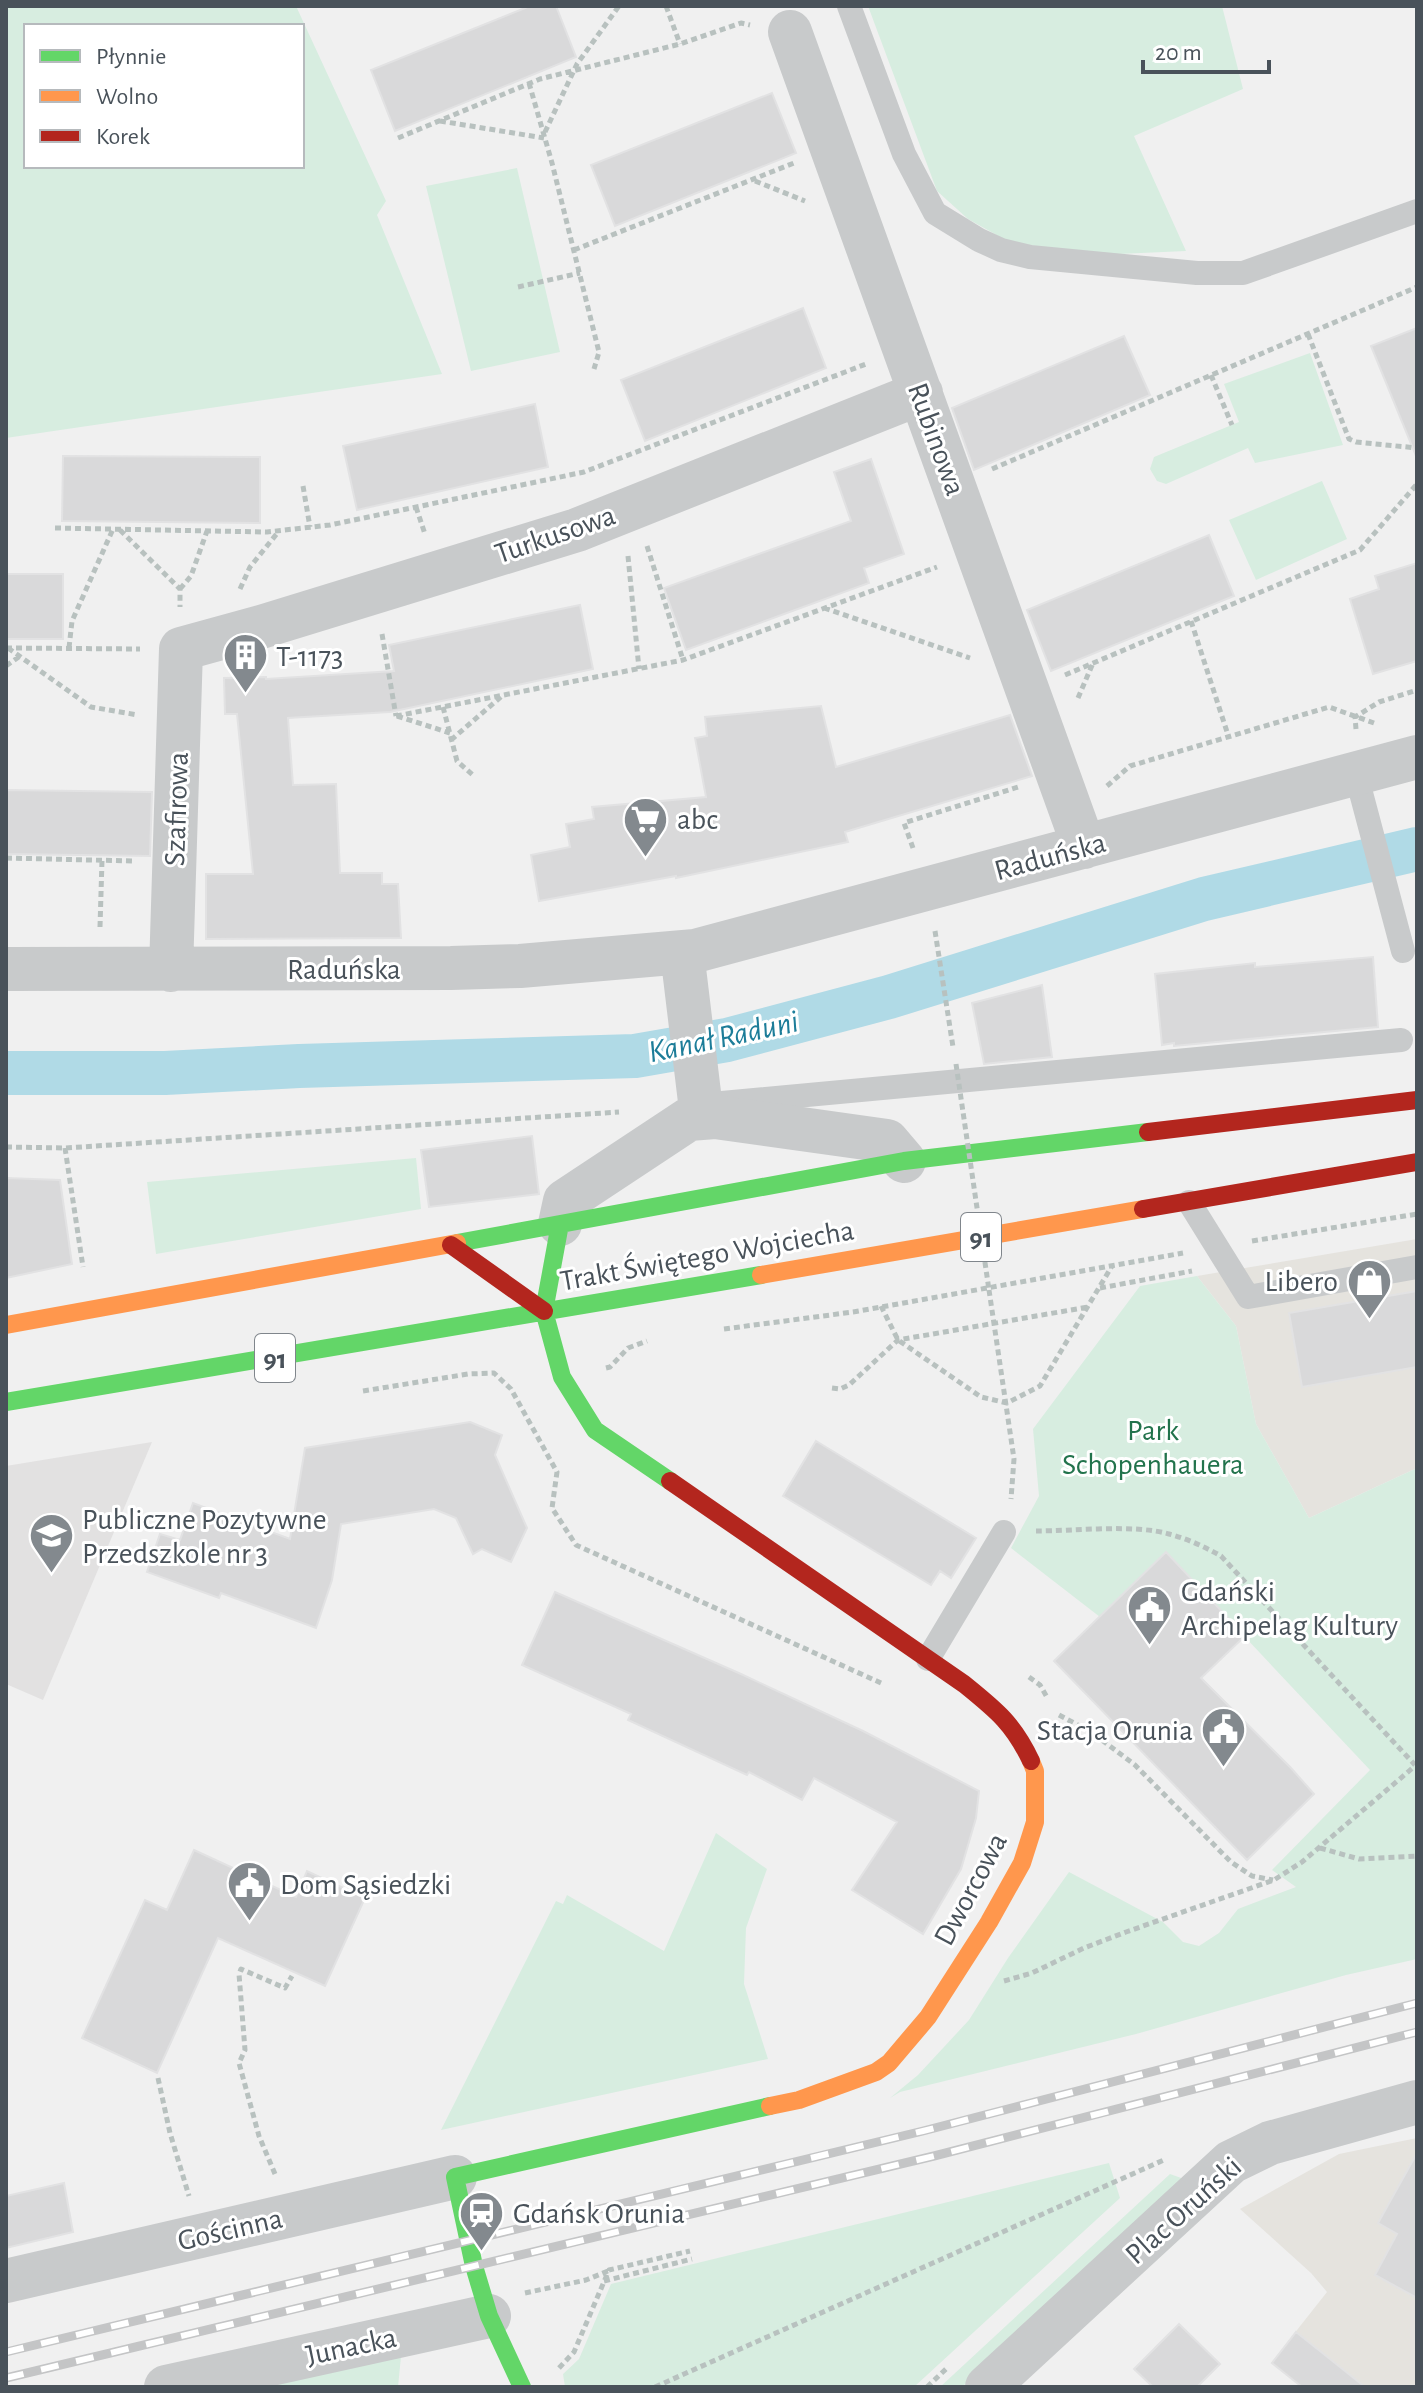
<svg xmlns="http://www.w3.org/2000/svg" width="1423" height="2393" viewBox="0 0 1423 2393" font-family="'Alegreya Sans',sans-serif">
<style>
.commercial{fill:#e5e3de}
.education{fill:#e2e1e1}
.green{fill:#d7ede0;fill-rule:evenodd}
.lines{fill:none;stroke-linecap:round;stroke-linejoin:round}
.canal{stroke:#b0dae6;stroke-width:44}
.building{fill:#d9d9da;stroke:#e2e2e3;stroke-width:2}
.path{stroke:#b8c1bf;stroke-width:5;stroke-dasharray:6 4;stroke-linecap:butt}
.lane{stroke:#c8cacb;stroke-width:24}
.street{stroke:#c8cacb;stroke-width:44}
.fast{stroke:#63d668;stroke-width:18}
.slow{stroke:#ff974d;stroke-width:18}
.jam{stroke:#b3261e;stroke-width:18}
.rail-casing{stroke:#c4c5c6;stroke-width:9}
.rail{stroke:#fff;stroke-width:6;stroke-dasharray:18;stroke-linecap:butt}
.path-bridge{stroke:#b8c1bf;stroke-width:5;stroke-dasharray:6 4;stroke-linecap:butt}
.labels{text-anchor:middle;stroke-width:6;stroke-linejoin:round;paint-order:stroke}
.shield{fill:#fff;stroke:#80868c;stroke-width:2}
.shield-label{font-size:28px;font-weight:bold;fill:#49525a}
.street-label{font-size:30px;fill:#49525a;stroke:#fff}
.poi-label{font-size:30px;fill:#49525a;stroke:#fff;text-anchor:start}
.park-label{font-size:30px;fill:#22734c;stroke:#fff}
.water-label{font-size:32px;font-style:italic;fill:#1d7d99;stroke:#fff}
</style>
<rect width="100%" height="100%" fill="#f0f0f0"/>
<path class="commercial" d="M1417,1239V1468L1309,1518L1256,1424L1236,1326L1197,1276Z
M1417,2138V2387H1302L1271,2363L1327,2292L1311,2273L1240,2209L1339,2154Z"/>
<path class="education" d="M152,1442L43,1700L6,1684V1466Z"/>
<path class="green" d="M6,6H296L386,201L377,215L442,374L6,438ZM26,26H302V166H26Z
M868,6H1222L1243,89L1134,136L1186,251L1096,255L1009,242L968,219L937,191Z
M517,168L560,352L471,371L426,186Z
M1310,353L1343,445L1255,463L1248,448L1166,484L1157,481L1150,469L1154,457L1239,422L1224,384Z
M1322,481L1347,539L1256,580L1229,520Z
M416,1158L421,1209L156,1254L147,1182Z
M1197,1276L1236,1326L1256,1424L1309,1518L1417,1468V1959L1346,1975L1136,2034L900,2092L890,2098L918,2075L969,2020L1008,1958L1069,1872L1163,1922L1183,1942L1199,1946L1219,1933L1238,1909L1296,1887L1272,1870L1370,1770L1166,1553L1100,1617L1011,1548L1039,1496L1033,1429L1140,1286Z
M716,1833L767,1869L746,1928L744,1984L768,2059L441,2130L556,1901L563,1904L567,1895L664,1951Z
M1109,2163L1120,2198L914,2387H565L563,2374L579,2359L611,2284L615,2283Z
M1170,2174L1184,2179L962,2387H940Z
M402,2346L398,2387H223Z"/>
<g class="lines">
<path class="canal" d="M6,1073H165L299,1066L635,1056L727,1040L889,997L1204,899L1417,849"/>
</g>
<path class="building" d="M530,6H556L576,57L395,131L371,70Z
M772,93L796,153L615,226L591,165Z
M803,308L826,368L645,441L621,380Z
M1417,328V456H1416L1371,346Z
M1124,336L1150,395L974,470L952,408Z
M535,404L548,467L357,510L343,446Z
M63,456L260,457V523L62,521Z
M871,459L904,554L864,568L869,583L686,650L664,588L851,521L834,472Z
M1209,535L1234,596L1051,671L1027,610Z
M1417,563V661L1373,674L1350,599L1379,589L1375,576Z
M6,574H63V639H6Z
M580,605L593,669L390,712L288,718L293,785L336,784L340,873H382V884H398L401,938L206,939V874H253L237,714H225L224,678L266,677V679L394,671L389,645Z
M821,706L836,767L1010,715L1032,776L845,832L848,842L676,878V876L539,901L531,855L570,847L566,824L594,819L592,807L706,797L695,738L707,736L705,717Z
M6,790L152,792L150,856L6,854Z
M1373,957L1378,1027L1174,1046V1043L1162,1045L1155,974L1255,963V967Z
M1042,985L1052,1057L984,1064L972,1003Z
M532,1136L539,1194L429,1207L421,1150Z
M6,1178L60,1180L72,1264L6,1278Z
M1417,1291V1367L1302,1387L1289,1313Z
M470,1422L502,1435L495,1455L527,1528L511,1562L482,1549L473,1554L456,1518L434,1509L341,1524L332,1580L316,1628L221,1593L219,1598L147,1572L160,1534L180,1540L193,1503L290,1539L305,1448Z
M816,1441L976,1538L951,1578L940,1571L931,1585L783,1496Z
M1166,1552L1245,1636L1201,1678L1291,1768L1314,1794L1247,1860L1054,1661Z
M555,1592L741,1674L863,1731L979,1791L976,1818L961,1869L923,1934L852,1890L897,1822L814,1778L802,1800L749,1772L747,1775L628,1720L631,1714L522,1665Z
M194,1850L296,1897L307,1871L365,1898L325,1986L218,1938L157,2073L82,2038L145,1900L167,1910Z
M1417,2153V2298L1375,2275L1397,2234L1378,2223Z
M64,2183L73,2232L6,2248V2196Z
M1179,2324L1220,2364L1197,2387H1153L1134,2369Z
M1296,2332L1325,2355L1365,2387H1302L1272,2363Z"/>
<g class="lines">
<path class="path" d="M666,6L680,44
M529,83L552,163L599,352L594,369
M440,121L544,138
M545,132L577,64L619,6
M398,138L540,79L680,44L741,23L750,25
M755,181L805,201
M574,250L794,163
M518,287L580,273
M1308,334L1349,439L1356,442L1417,448
M1211,375L1232,425
M992,469L1417,287
M303,486L310,527
M416,507L425,534
M55,528L267,532L330,525L584,472L866,364
M120,530L180,589V607
M647,546L683,660
M628,556L639,669
M180,589L191,576L207,531
M240,589L250,567L279,531
M824,608L970,658
M1191,621L1229,738
M382,634L396,716
M6,648L140,649
M8,648L91,707L138,715
M69,648L72,621L113,529
M6,666L20,656
M1065,675L1360,550L1417,484
M1078,698L1093,663
M443,707L457,761L475,777
M396,716L683,660L937,567
M397,716L450,733
M1356,729L1355,717L1379,702L1417,690
M451,740L503,695
M1107,786L1130,766L1329,707L1374,723
M913,848L904,823L1018,787
M6,858L133,861
M100,927L102,860
M935,931L953,1047
M6,1147L65,1148L619,1112
M65,1148L83,1267
M1252,1241L1417,1214
M1100,1288L1192,1271
M989,1290L1014,1459L1011,1499
M881,1306L898,1340L981,1397L1007,1403L1040,1386L1112,1266
M724,1329L853,1312L1183,1253
M606,1368L610,1367L628,1348L647,1341
M832,1388L840,1389L849,1385L898,1340L1088,1307
M363,1391L468,1374L494,1373L511,1389L557,1472L552,1508L576,1545L881,1683
M1036,1531C1074,1531 1135,1524 1169,1534C1188,1539 1205,1547 1221,1556L1415,1765
M1029,1677L1040,1685L1048,1699
M1059,1715L1091,1732L1135,1765L1231,1862L1252,1876L1273,1880
M1320,1848L1359,1859L1417,1856
M1004,1981L1032,1973L1084,1948L1126,1932L1274,1880L1302,1862L1415,1766
M158,2078L170,2133L189,2196
M275,2174L259,2136L239,2063L245,2050L239,1974L241,1969L285,1988L292,1976
M604,2281L692,2259
M525,2293L586,2280L608,2271
M559,2368L574,2352L609,2270L690,2251
M655,2387L1166,2159
M927,2387L947,2368"/>
<path class="lane" d="M849,6L904,154L935,213L979,240L1001,250L1030,257L1197,273H1243L1417,211
M1356,774L1403,951
M722,1103L1401,1040
M1189,1202L1248,1297L1417,1267
M928,1659L1004,1532"/>
<path class="street" d="M790,32L1084,847
M682,952L702,1118
M6,969L451,968L520,966L695,951L1417,757
M171,970L181,649L261,627L577,530L921,393
M560,1224L565,1201L689,1119L715,1117L887,1141L904,1161
M6,2281L455,2177
M166,2387L489,2316
M987,2387L1231,2162L1270,2143L1417,2102"/>
<path class="fast" d="M560,1224L544,1311L562,1377L595,1430L670,1481
M457,1243L904,1161L1148,1132
M6,1402L761,1275
M522,2387L489,2316L474,2266L455,2177L770,2106"/>
<path class="slow" d="M761,1275L1143,1209
M6,1325L457,1243
M770,2106L799,2100L876,2072L889,2063L928,2017L989,1922L1022,1863L1035,1822V1771L1031,1761"/>
<path class="jam" d="M1148,1132L1417,1100
M1143,1209L1417,1162
M451,1245L544,1311
M670,1481L964,1684C996,1710 1013,1723 1031,1761"/>
<defs>
<path id="rail" d="M6,2352L923,2131L1417,2003
M6,2378L934,2156L1417,2032"/>
</defs>
<use href="#rail" class="rail-casing"/>
<use href="#rail" class="rail"/>
<path class="path-bridge" d="M956,1064L989,1290"/>
</g>
<defs>
<symbol id="building-pin" viewBox="-11 -11 22 30"><path d="M0 17L-7.5 6A9.5 9.5 0 1 1 7.5 6Z" fill="#83898e" stroke="#fff"/><path d="M-4-6H4V6H1V3H-1V6H-4ZM-2.5-4.3h1.7v1.8h-1.7ZM.8-4.3h1.7v1.8H.8ZM-2.5-1h1.7V.8h-1.7ZM.8-1h1.7V.8H.8Z" fill="#fff"/></symbol>
<symbol id="supermarket-pin" viewBox="-11 -11 22 30"><path d="M0 17L-7.5 6A9.5 9.5 0 1 1 7.5 6Z" fill="#83898e" stroke="#fff"/><path d="M-6-5.5h2.5l.6 2H6L4.5 2H-2.5L-4.4-4H-6ZM-1.5 3.2a1.3 1.3 0 1 0 .1 0ZM3 3.2a1.3 1.3 0 1 0 .1 0Z" fill="#fff"/></symbol>
<symbol id="shop-pin" viewBox="-11 -11 22 30"><path d="M0 17L-7.5 6A9.5 9.5 0 1 1 7.5 6Z" fill="#83898e" stroke="#fff"/><path d="M-5-2.5h2.3a2.7 3.5 0 0 1 5.4 0H5L5.5 6h-11ZM-1.5-2.5h3a1.5 2.3 0 0 0-3 0Z" fill="#fff"/></symbol>
<symbol id="school-pin" viewBox="-11 -11 22 30"><path d="M0 17L-7.5 6A9.5 9.5 0 1 1 7.5 6Z" fill="#83898e" stroke="#fff"/><path d="M0-5L7-2L0 1L-7-2ZM-4 1L0 2.5L4 1V4Q0 6-4 4Z" fill="#fff"/></symbol>
<symbol id="civic-pin" viewBox="-11 -11 22 30"><path d="M0 17L-7.5 6A9.5 9.5 0 1 1 7.5 6Z" fill="#83898e" stroke="#fff"/><path d="M-.6-6.5H3V-4.5H.6V-3L4-1V1h2V6H-6V1h2V-1L-.6-3ZM-1.2 2.5V6h2.4V2.5Z" fill="#fff"/></symbol>
<symbol id="station-pin" viewBox="-11 -11 22 30"><path d="M0 17L-7.5 6A9.5 9.5 0 1 1 7.5 6Z" fill="#83898e" stroke="#fff"/><path d="M-3-6H3Q5-6 5-4V2Q5 4 3 4L4.5 6H3L1.5 4h-3L-3 6H-4.5L-3 4Q-5 4-5 2V-4Q-5-6-3-6ZM-3.5-4v3h7v-3ZM-3.5 1v1.5H-2V1ZM2 1v1.5H3.5V1Z" fill="#fff"/></symbol>
</defs>
<g fill-rule="evenodd">
<use href="#building-pin" x="220" y="630" width="51" height="69"/>
<use href="#supermarket-pin" x="620" y="794" width="51" height="69"/>
<use href="#shop-pin" x="1344" y="1256" width="51" height="69"/>
<use href="#school-pin" x="26" y="1510" width="51" height="69"/>
<use href="#civic-pin" x="1124" y="1582" width="51" height="69"/>
<use href="#civic-pin" x="1198" y="1704" width="51" height="69"/>
<use href="#civic-pin" x="224" y="1858" width="51" height="69"/>
<use href="#station-pin" x="456" y="2188" width="51" height="69"/>
</g>
<g class="labels">
<g class="shield">
<rect x="961" y="1213" width="40" height="48" rx="6"/>
<rect x="255" y="1334" width="40" height="48" rx="6"/>
</g>
<g class="shield-label">
<text x="981" y="1247">91</text>
<text x="275" y="1368">91</text>
</g>
<g class="street-label">
<text transform="translate(937 439) rotate(70)" y="10">Rubinowa</text>
<text transform="translate(555 534) rotate(-19)" y="10">Turkusowa</text>
<text transform="translate(176 809) rotate(-88)" y="10">Szafirowa</text>
<text transform="translate(1050 856) rotate(-15)" y="10">Raduńska</text>
<text x="344" y="979">Raduńska</text>
<text transform="translate(707 1255) rotate(-10)" y="10">Trakt Świętego Wojciecha</text>
<text transform="translate(970 1889) rotate(-62)" y="10">Dworcowa</text>
<text transform="translate(1183 2210) rotate(-42)" y="10">Plac Oruński</text>
<text transform="translate(230 2229) rotate(-13)" y="10">Gościnna</text>
<text transform="translate(351 2346) rotate(-12)" y="10">Junacka</text>
</g>
<g class="poi-label">
<text x="276" y="666">T-1173</text>
<text x="677" y="829">abc</text>
<text x="1338" y="1291" text-anchor="end">Libero</text>
<text x="82" y="1529">Publiczne Pozytywne<tspan x="82" dy="34">Przedszkole nr 3</tspan></text>
<text x="1181" y="1601">Gdański<tspan x="1181" dy="34">Archipelag Kultury</tspan></text>
<text x="1193" y="1740" text-anchor="end">Stacja Orunia</text>
<text x="280" y="1894">Dom Sąsiedzki</text>
<text x="513" y="2223">Gdańsk Orunia</text>
</g>
<g class="park-label">
<text x="1153" y="1440">Park<tspan x="1153" dy="34">Schopenhauera</tspan></text>
</g>
<g class="water-label">
<text transform="translate(723 1036) rotate(-12)" y="11">Kanał Raduni</text>
</g>
</g>
<rect width="1423" height="2393" fill="none" stroke="#49525a" stroke-width="16"/>
<rect x="24" y="24" width="280" height="144" fill="#ffffff" stroke="#b6babd" stroke-width="2"/>
<rect x="40" y="50" width="40" height="12" fill="#63d668" stroke="#b6babd" stroke-width="2"/>
<text x="96" y="64" font-size="24" fill="#49525a">Płynnie</text>
<rect x="40" y="90" width="40" height="12" fill="#ff974d" stroke="#b6babd" stroke-width="2"/>
<text x="96" y="104" font-size="24" fill="#49525a">Wolno</text>
<rect x="40" y="130" width="40" height="12" fill="#b3261e" stroke="#b6babd" stroke-width="2"/>
<text x="96" y="144" font-size="24" fill="#49525a">Korek</text>
<path d="M1143 60v12h126v-12" fill="none" stroke="#49525a" stroke-width="4"/>
<text x="1155" y="60" font-size="24" fill="#49525a" stroke="#ffffff" stroke-width="6" paint-order="stroke">20 m</text>
</svg>
